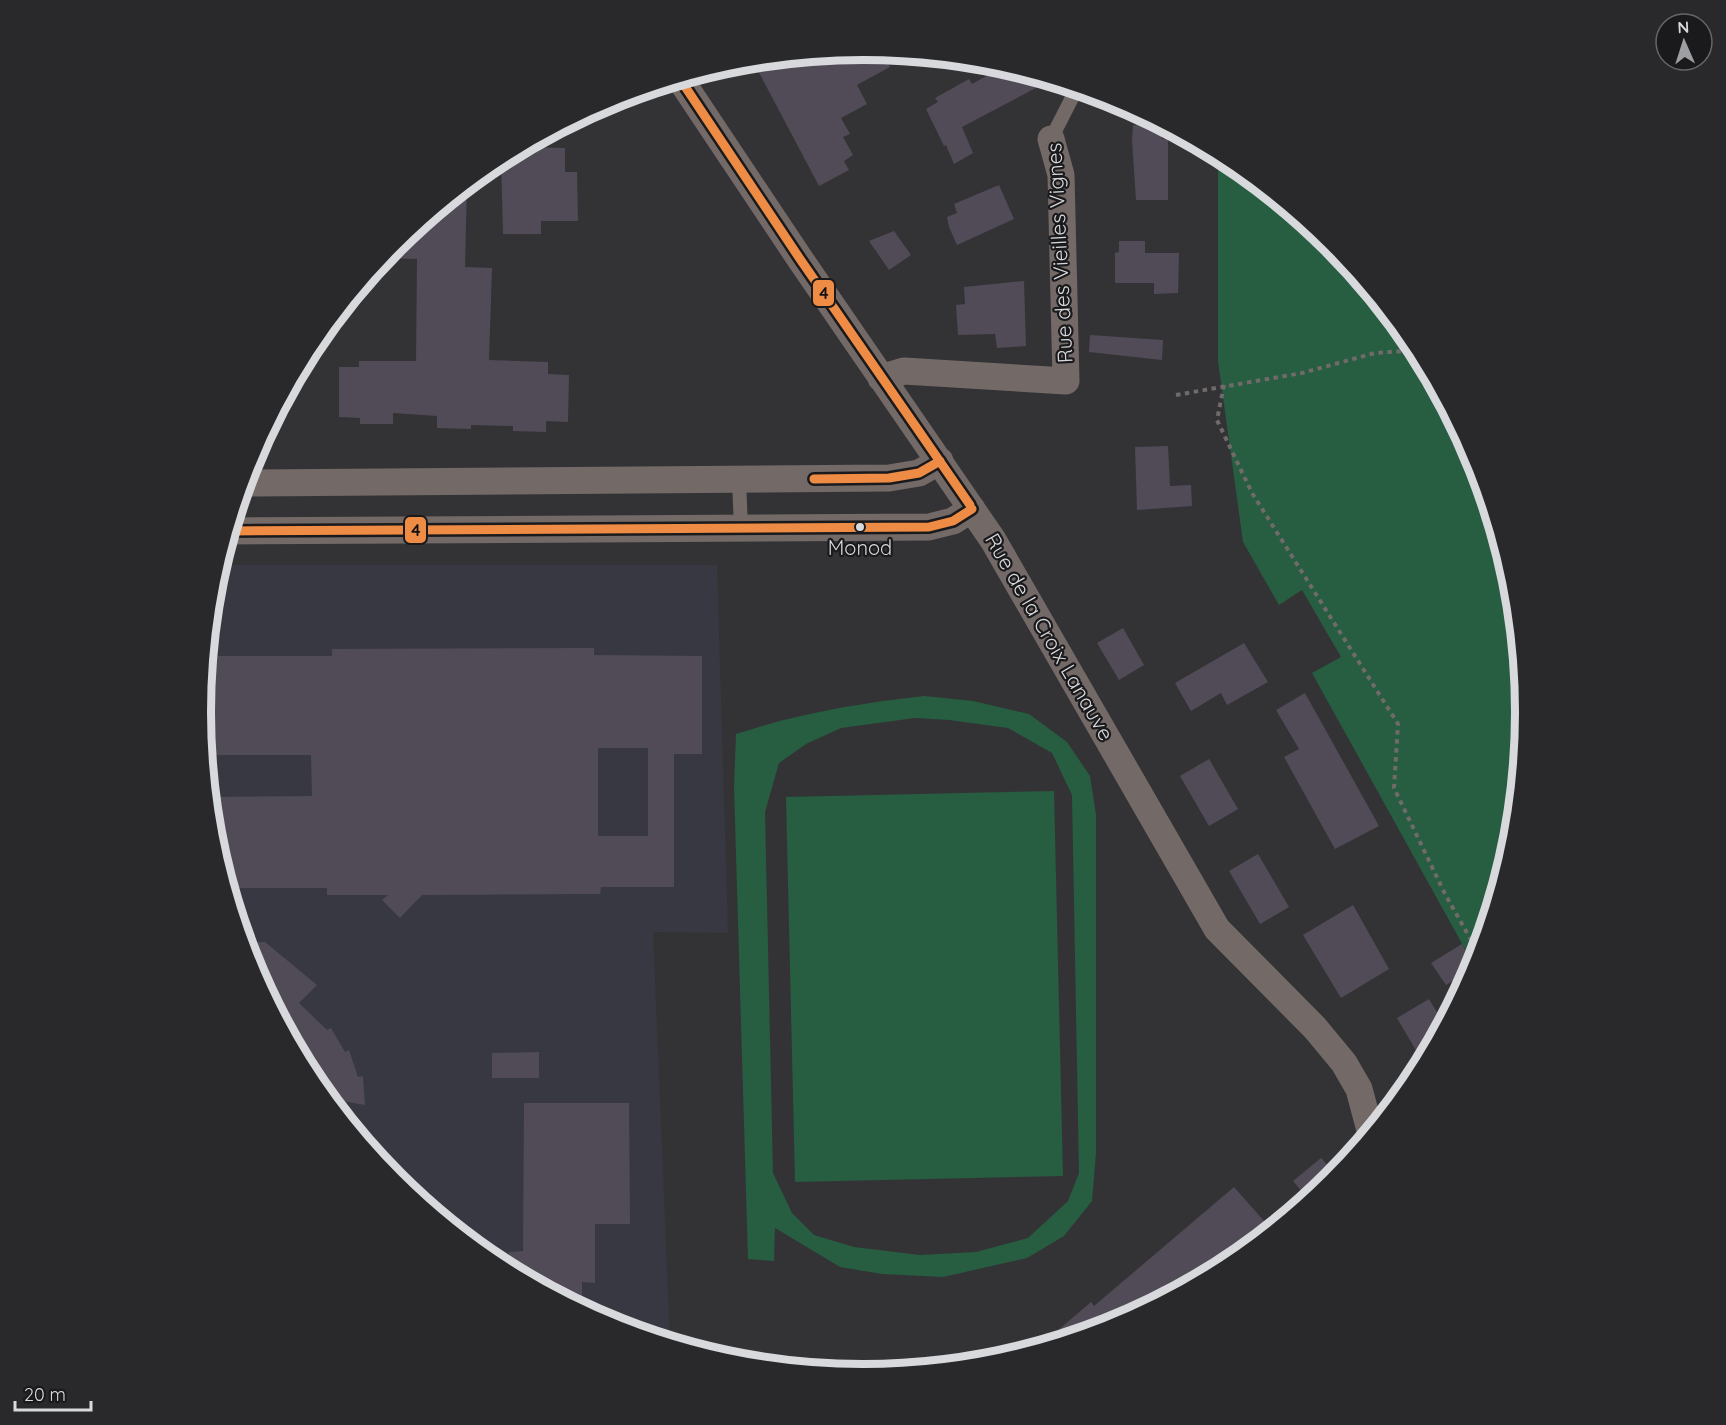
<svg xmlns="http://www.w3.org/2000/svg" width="1726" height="1425" viewBox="0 0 1726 1425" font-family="Quicksand,sans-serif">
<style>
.built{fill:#373842}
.green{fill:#275d40;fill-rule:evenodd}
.building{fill:#514b57;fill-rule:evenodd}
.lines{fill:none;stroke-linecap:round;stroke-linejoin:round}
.path{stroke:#706b6a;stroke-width:4;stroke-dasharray:4.5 4.5;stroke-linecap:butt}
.service{stroke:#736a68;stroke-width:14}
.minor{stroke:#736a68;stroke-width:27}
.bus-1-casing{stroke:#1a1a1c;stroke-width:14}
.bus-1{stroke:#ee8b44;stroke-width:9}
.bus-dot{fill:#d8d9dc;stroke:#1a1a1c;stroke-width:2}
.labels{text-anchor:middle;stroke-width:4.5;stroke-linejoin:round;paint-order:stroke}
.bus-label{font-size:20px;fill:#d8d9dc;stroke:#1a1a1c}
.street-label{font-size:21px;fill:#d8d9dc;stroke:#1a1a1c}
.rim{fill:none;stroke:#d8d9dc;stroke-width:8}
.line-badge{stroke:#1a1a1c;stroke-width:2}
.pale-badge-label{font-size:16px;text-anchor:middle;font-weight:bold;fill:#111}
</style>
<rect width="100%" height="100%" fill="#333336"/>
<path class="built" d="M218,565H717L728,933L653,932L670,1343L609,1325L494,1264L394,1181L312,1081L250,966L213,842L200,712L213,583Z"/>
<path class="green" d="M1218,154L1232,161L1332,244L1414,344L1476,459L1513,583L1526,713L1513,842L1475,967L1312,673L1341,657L1302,590L1279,605L1243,542L1218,361Z
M924,696L973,701L1029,714L1067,742L1090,776L1096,815V1153L1092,1201L1064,1236L1027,1258L943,1277L882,1274L840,1267L775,1228L774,1261L748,1259L734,787L736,734C796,714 860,703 924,696ZM915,718L949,720L1008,728L1052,753L1072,795L1079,1173L1068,1201L1028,1238L976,1252L920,1255L854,1247L814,1235L792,1213L773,1173L765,812L779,763L806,744L841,728Z
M1054,791L1063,1176L795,1182L786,797Z
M723,1359H812V1370L733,1363Z
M969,1363V1365L864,1375V1364Z"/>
<path class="building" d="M863,50L881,51L890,67L857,85L867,104L841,118L850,134L843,137L853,155L844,161L849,170L819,186L756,67L772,58Z
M1004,66L1051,80L962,127L973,153L954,164L946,145L944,146L926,109L938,102L935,98L969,79L972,84Z
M1133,125L1161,126L1162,139L1168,138V200H1136L1132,140Z
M521,147L565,148V172H577L578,221H541V234H503L501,158Z
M467,184L465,267L492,268L489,360L548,362V374L569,375L568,422L546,421V432L513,431V426L471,425V429L437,428V416L393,413V424H360V418L339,417V367H359V361H416L417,259L383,258L394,243Z
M999,185L1014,219L957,245L949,227L947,217L957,213L954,204Z
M894,231L911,255L889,270L869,241Z
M1119,241H1145V253H1179L1178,293L1154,294V283H1115V253L1119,252Z
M1024,281L1026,346L997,348L995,334L958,335L956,305L965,304L964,287Z
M1090,335L1163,340L1162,360L1089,352Z
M1168,446L1170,486L1191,485L1192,506L1137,510L1135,447Z
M1123,628L1144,665L1119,680L1097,643Z
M1244,643L1268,682L1227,705L1221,693L1191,711L1175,683Z
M594,648V655L702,656V754H674V887H601L600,894L422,895L400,918L382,900L388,895H327V888H227L213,842L208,797L312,796L311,755H204L200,712L206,656H332V649ZM598,748H648V836H598Z
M1305,693L1379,826L1335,849L1284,757L1299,749L1276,710Z
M1209,759L1238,809L1209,826L1180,776Z
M1258,854L1289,907L1260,924L1229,871Z
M1353,905L1389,969L1341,998L1303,935Z
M265,942L317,985L299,1003L327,1030L331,1028L345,1052L349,1050L358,1077L363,1076L365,1105L326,1098L312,1081L250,966L243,943Z
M1462,944L1475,967L1446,985L1431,963Z
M1429,999L1444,1024L1424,1064L1397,1018Z
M539,1052V1078H492V1053Z
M524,1103H629L630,1224H595V1283L582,1282V1311L508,1271L509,1252L523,1251Z
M1321,1158L1337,1175L1309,1200L1293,1181Z
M1234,1187L1272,1230L1231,1264L1116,1325L1036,1349L1091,1302L1094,1306Z"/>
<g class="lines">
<path class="path" d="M1224,385L1217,420L1252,493L1398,724L1394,788L1445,894L1479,954
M1176,395L1302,373L1375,353L1418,350"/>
<path class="service" d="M1051,139L1075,92V87
M739,480L741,529"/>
<path class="minor" d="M680,79L800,259L993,540L1217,929L1315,1028L1344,1063L1359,1089L1371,1134
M881,378L904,371L1066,381L1061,175L1051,139
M243,483L889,478L919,473L940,461
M229,531L929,527L953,521L972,509"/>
<defs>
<path id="bus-1" d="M680,79L800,259L970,505
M814,479L889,478L919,473L940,461
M229,531L929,527L953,521L972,509"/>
</defs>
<use href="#bus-1" class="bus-1-casing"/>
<use href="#bus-1" class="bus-1"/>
</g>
<circle class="bus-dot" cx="860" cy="527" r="5"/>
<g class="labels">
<g class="bus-label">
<text x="860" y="555">Monod</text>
</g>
<g class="street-label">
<text transform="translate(1060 253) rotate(-93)" y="7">Rue des Vieilles Vignes</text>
<text transform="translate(1049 637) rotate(60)" y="7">Rue de la Croix Lanauve</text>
</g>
</g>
<path d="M0 0H1726V1425H0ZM211 712a652 652 0 1 1 1304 0a652 652 0 1 1-1304 0Z" fill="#29292b" fill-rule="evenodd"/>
<path class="rim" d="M211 712a652 652 0 1 1 1304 0a652 652 0 1 1-1304 0Z"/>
<g class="line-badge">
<rect x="812" y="279" width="23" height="28" rx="6" fill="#ee8b44"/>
<rect x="404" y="516" width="23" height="28" rx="6" fill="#ee8b44"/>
</g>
<g class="pale-badge-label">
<text x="824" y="299">4</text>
<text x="416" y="536">4</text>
</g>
<g transform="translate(1684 42) rotate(357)"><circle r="28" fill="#1a1a1c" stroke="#666669" stroke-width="1.5"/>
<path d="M0-4.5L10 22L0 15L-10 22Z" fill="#9e9fa2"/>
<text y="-9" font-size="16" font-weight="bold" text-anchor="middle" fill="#d8d9dc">N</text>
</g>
<path d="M15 1401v9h76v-9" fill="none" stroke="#d8d9dc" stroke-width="3"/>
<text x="24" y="1401" font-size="18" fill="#d8d9dc" stroke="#1a1a1c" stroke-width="4.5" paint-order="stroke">20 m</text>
</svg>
